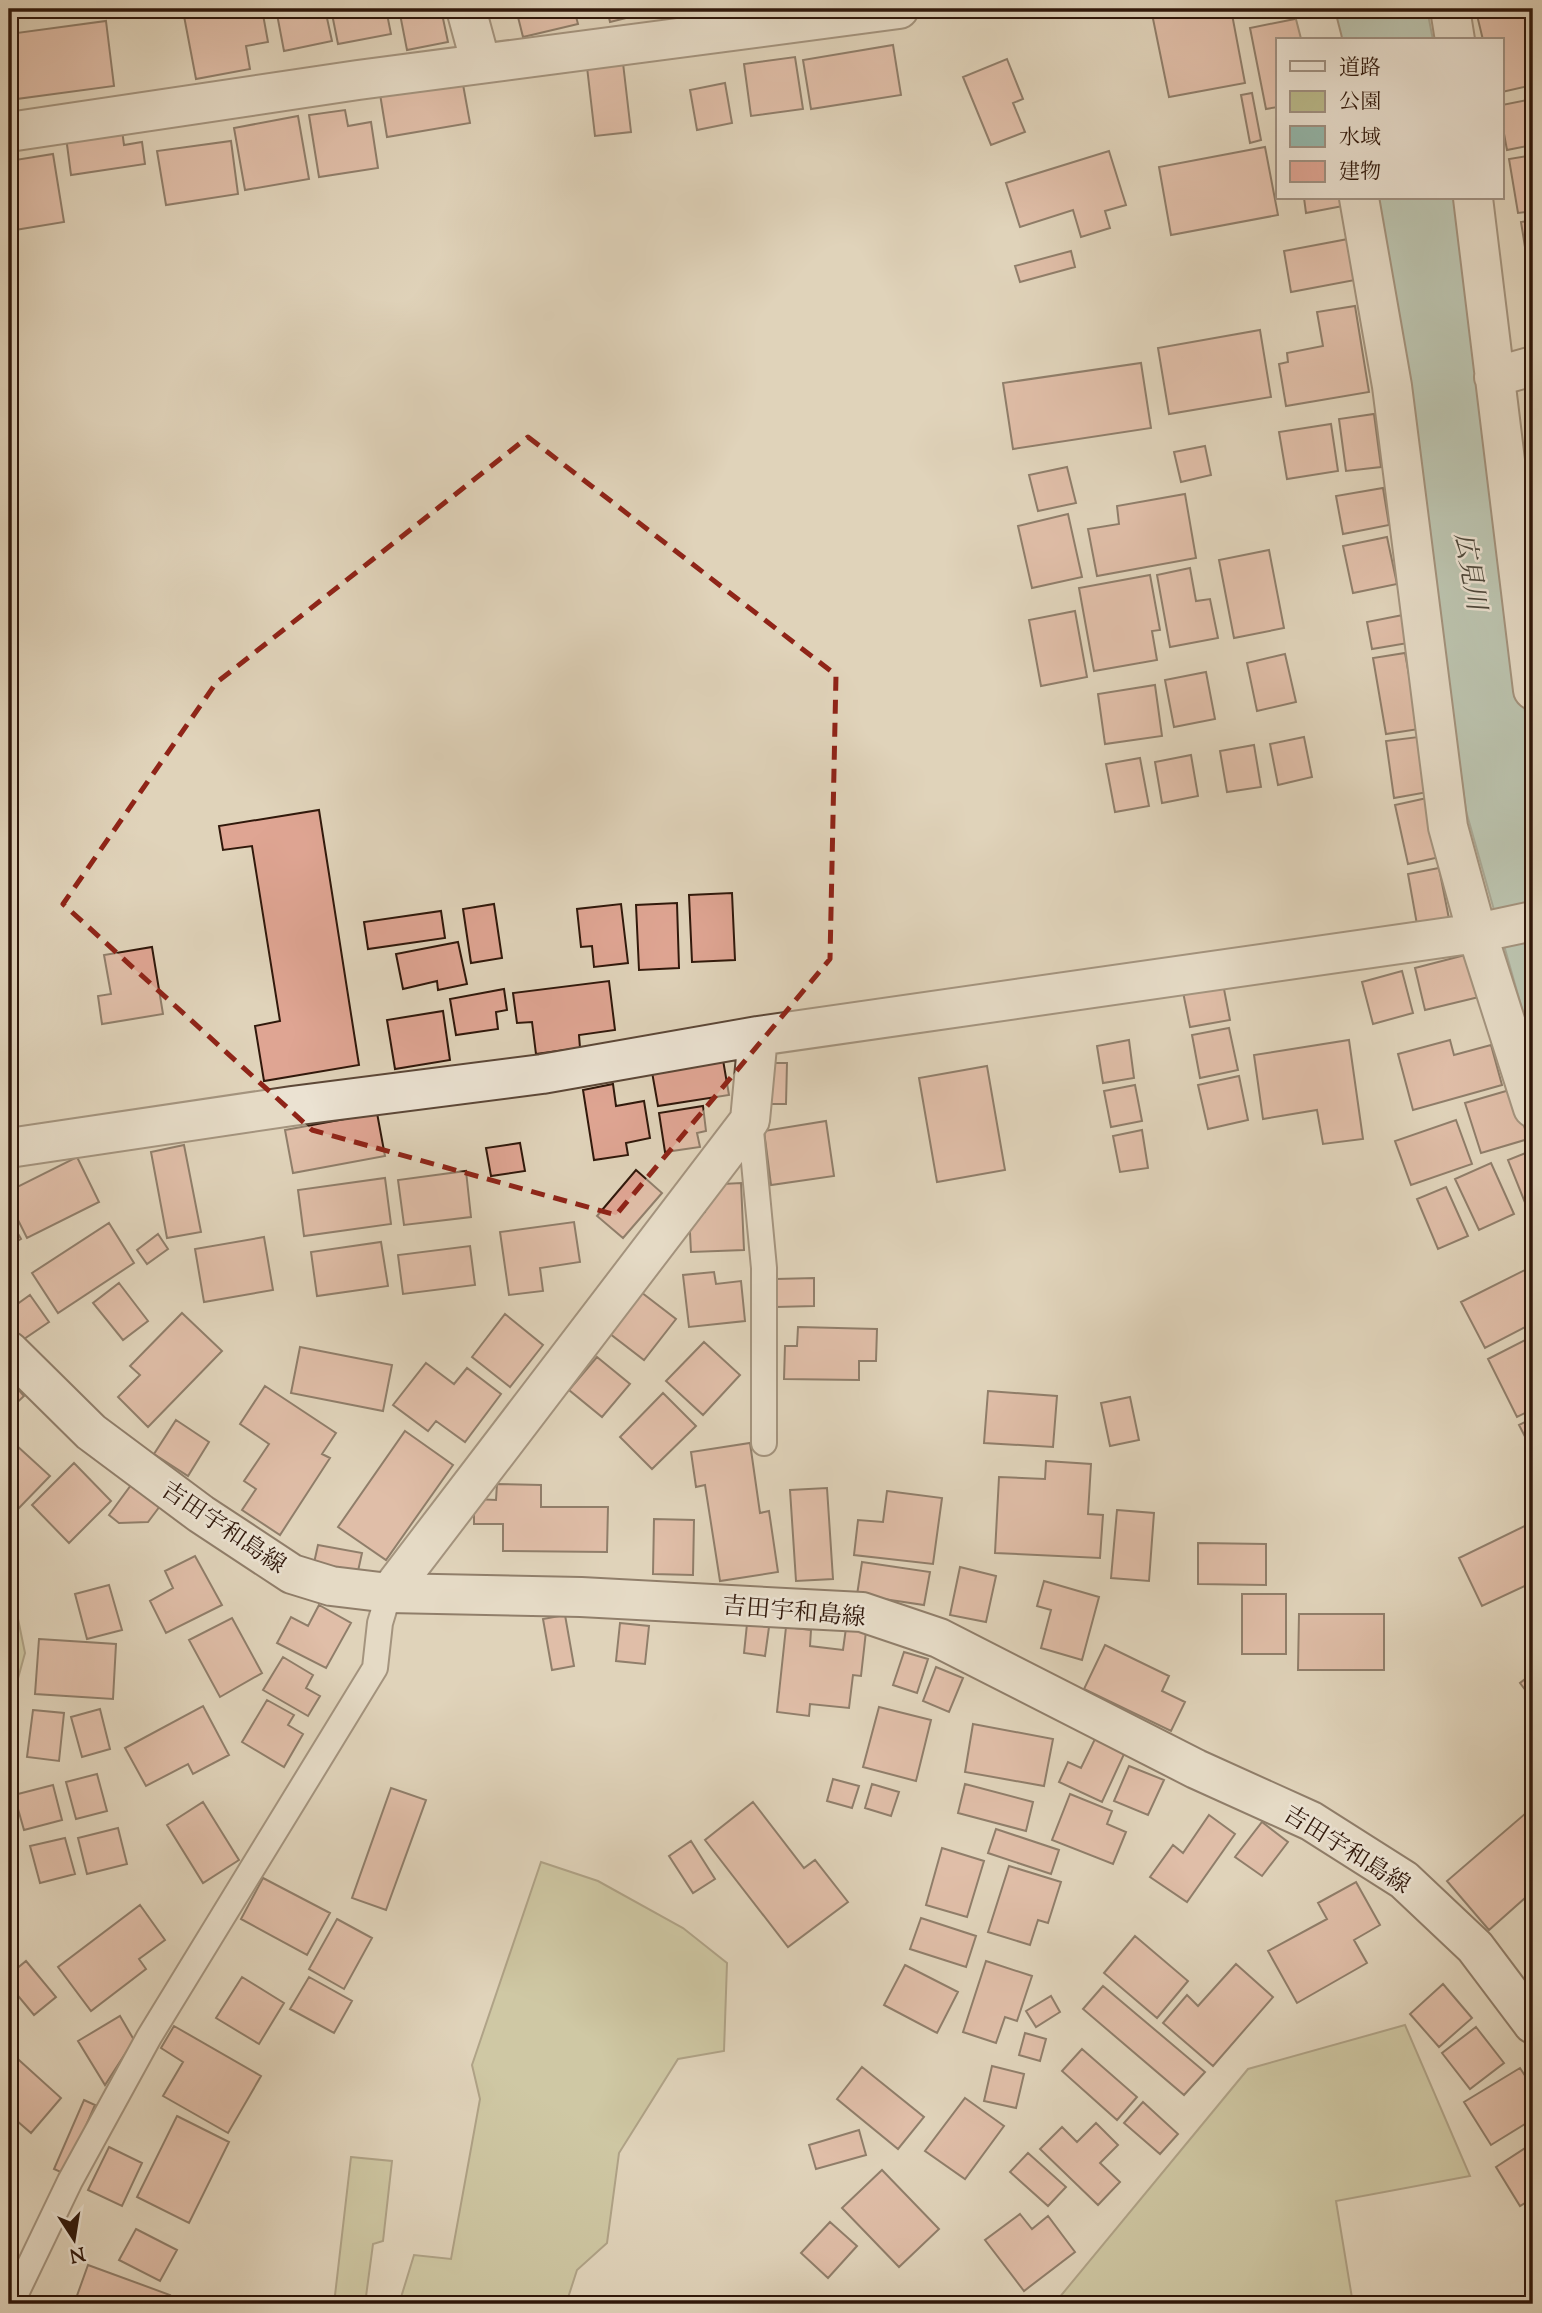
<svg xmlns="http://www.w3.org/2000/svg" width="1542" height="2313" viewBox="0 0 1542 2313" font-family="'Sorts Mill Goudy','Noto Serif JP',serif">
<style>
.green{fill:#baba8b;stroke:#75694b;stroke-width:2}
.water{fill:#94b8ac;stroke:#6c786c;stroke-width:2}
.building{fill:#dfa593;stroke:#30180b;stroke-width:2}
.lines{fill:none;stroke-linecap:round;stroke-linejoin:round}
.lane-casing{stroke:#5c4737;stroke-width:28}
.street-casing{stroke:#5c4737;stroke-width:42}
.secondary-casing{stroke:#30180b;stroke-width:42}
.lane{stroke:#ebe2d2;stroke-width:24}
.street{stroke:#ebe2d2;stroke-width:38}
.secondary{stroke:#ebe2d2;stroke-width:38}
.marked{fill:none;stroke:#8f2418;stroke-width:5;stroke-dasharray:14 9;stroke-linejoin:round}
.labels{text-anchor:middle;stroke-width:5;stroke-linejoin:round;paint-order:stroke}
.street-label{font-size:24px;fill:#30180b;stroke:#ebe2d2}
.water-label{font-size:26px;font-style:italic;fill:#4e483b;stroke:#ebe2d2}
</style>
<rect width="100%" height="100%" fill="#e0d3ba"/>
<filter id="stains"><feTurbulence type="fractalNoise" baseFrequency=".00286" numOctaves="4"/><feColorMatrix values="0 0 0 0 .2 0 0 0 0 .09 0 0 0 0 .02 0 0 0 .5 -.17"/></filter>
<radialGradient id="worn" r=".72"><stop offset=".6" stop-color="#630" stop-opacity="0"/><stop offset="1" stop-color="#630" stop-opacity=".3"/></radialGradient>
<path class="green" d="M9,1575L25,1653L9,1711Z
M541,1862L598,1881L683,1928L727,1963L724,2051L678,2059L619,2153L607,2243L577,2270L566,2304H399L414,2255L451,2259L480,2099L472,2065Z
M1405,2025L1470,2176L1336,2201L1353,2304H1054L1248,2069Z
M351,2157L392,2161L383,2241L373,2244L365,2304H334Z"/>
<path class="water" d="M1330,9H1427L1433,40H1337Z
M1377,198H1460L1533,775V1048L1466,811L1411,410Z"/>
<path class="building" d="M226,9H262L268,42L246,46L250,69L196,79L184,16Z
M276,9H325L332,41L284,51Z
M331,9H386L391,34L338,44Z
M399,9H441L448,42L407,50Z
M516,9H574L578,24L523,37Z
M607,9H662L610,22Z
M1151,9H1231L1245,83L1169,97Z
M1484,9H1533V85L1502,92V40H1483L1476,11Z
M1305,17L1309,40H1278V107L1266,109L1250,28Z
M106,21L114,86L9,100V34Z
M893,45L901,95L811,109L803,60Z
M795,57L803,109L751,116L744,64Z
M1007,59L1023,99L1013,103L1025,132L991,145L963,77Z
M623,63L631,132L595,136L587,67Z
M462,79L470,123L387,137L380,94Z
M725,83L732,123L697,130L690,90Z
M1252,93L1261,140L1250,143L1241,95Z
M1533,99V145L1507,150L1502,123V105Z
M345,110L348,126L371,122L378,168L319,177L309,115Z
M298,116L309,179L245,190L234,128Z
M122,130L124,145L142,142L145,164L71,175L66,137Z
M231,141L238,194L166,205L157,151Z
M1265,147L1278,215L1171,235L1159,167Z
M1109,151L1126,205L1105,211L1110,228L1081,237L1073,210L1020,227L1006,183Z
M53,154L64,222L9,231V161Z
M1533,155V211L1518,213L1509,159Z
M1304,198H1341L1343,206L1306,213Z
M1533,220V272H1529L1521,222Z
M1348,239L1355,280L1291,292L1284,251Z
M1071,251L1075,267L1020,282L1015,266Z
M1533,282V320L1527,284Z
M1355,306L1369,392L1286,406L1279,364L1288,362L1287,353L1323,346L1317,312Z
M1260,330L1271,397L1169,414L1158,348Z
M1141,363L1151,428L1013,449L1003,383Z
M1374,414L1381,467L1346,471L1339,419Z
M1331,424L1338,471L1287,479L1279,432Z
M1205,446L1211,475L1181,482L1174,452Z
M1067,467L1076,503L1038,511L1029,475Z
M1383,488L1389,525L1343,534L1336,496Z
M1185,494L1196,558L1097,576L1088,529L1119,524L1117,506Z
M1068,514L1082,577L1032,588L1018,526Z
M1387,537L1397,584L1353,593L1343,546Z
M1269,550L1284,628L1234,638L1219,560Z
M1190,568L1196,601L1210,599L1218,638L1170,647L1157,575Z
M1150,575L1160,630L1152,631L1157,660L1094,671L1079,588Z
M1075,611L1087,677L1041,686L1029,620Z
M1403,615L1408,643L1372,649L1367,622Z
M1405,653L1419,729L1386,734L1373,658Z
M1285,654L1296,702L1257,711L1247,663Z
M1206,672L1215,719L1174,727L1165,680Z
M1155,685L1162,736L1105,744L1098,694Z
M1304,737L1312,777L1278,785L1270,744Z
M1418,737L1428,792L1394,798L1386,741Z
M1254,745L1261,787L1227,792L1220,751Z
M1191,755L1198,796L1162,803L1155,762Z
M1140,758L1149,806L1115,812L1106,764Z
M1427,798L1440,857L1408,864L1395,805Z
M319,810L359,1065L264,1081L255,1026L280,1021L252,846L223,850L219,826Z
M1439,868L1450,924L1418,930L1408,874Z
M732,893L735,960L692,962L689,895Z
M677,903L679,968L639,970L636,905Z
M494,904L502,958L471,963L463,909Z
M621,904L628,963L594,967L592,946L581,947L577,909Z
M441,911L445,938L368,949L364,922Z
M458,942L467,984L438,990L437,981L403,989L396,954Z
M152,947L163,1014L102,1024L98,996L111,994L104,955Z
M1469,954L1479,997L1425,1010L1415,968Z
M1402,971L1413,1013L1373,1024L1362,982Z
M609,981L615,1030L579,1035L580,1048L536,1054L532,1022L517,1023L513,993Z
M1223,984L1230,1020L1190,1027L1183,992Z
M504,989L507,1010L496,1012L498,1029L456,1035L450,999Z
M443,1011L450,1060L395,1069L387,1020Z
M1229,1028L1238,1070L1200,1078L1192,1035Z
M1129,1040L1134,1078L1103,1083L1097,1046Z
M1349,1040L1363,1139L1323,1144L1317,1110L1263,1119L1254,1055Z
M1450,1040L1454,1055L1491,1045L1502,1085L1413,1110L1398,1054Z
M723,1060L729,1095L658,1106L652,1072Z
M765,1063H787L786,1104H763Z
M987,1066L1005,1170L937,1182L919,1078Z
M1239,1076L1248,1120L1208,1129L1198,1085Z
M613,1084L616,1106L644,1101L650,1138L626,1143L628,1155L594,1160L583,1090Z
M1135,1085L1142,1121L1111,1127L1104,1091Z
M1513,1089L1528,1139L1481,1153L1465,1103Z
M703,1106L706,1131L697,1133L700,1147L665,1152L659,1113Z
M377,1113L385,1156L293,1173L285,1130Z
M1456,1120L1472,1164L1411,1185L1395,1141Z
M826,1121L834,1176L771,1185L764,1131Z
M1142,1130L1148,1168L1120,1172L1113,1136Z
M520,1143L525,1171L491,1176L486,1148Z
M184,1145L201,1232L167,1238L151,1152Z
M1533,1150V1208L1528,1210L1508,1160Z
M77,1157L99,1202L27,1238L9,1202V1191Z
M1491,1163L1514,1214L1479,1230L1455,1179Z
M636,1170L662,1193L623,1238L597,1216Z
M466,1171L471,1217L404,1225L398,1180Z
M385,1178L391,1224L304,1236L298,1190Z
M741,1183L744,1250L691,1252L689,1214L705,1212L704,1185Z
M1446,1187L1468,1236L1438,1249L1417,1199Z
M9,1218L21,1239L9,1246Z
M574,1222L580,1262L540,1268L543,1291L509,1295L500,1232Z
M109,1223L134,1263L58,1313L32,1273Z
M158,1234L168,1249L147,1264L137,1250Z
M264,1237L273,1290L204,1302L195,1249Z
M381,1242L388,1286L317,1296L311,1252Z
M470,1246L475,1285L403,1294L398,1255Z
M1533,1266V1323L1485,1348L1461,1302Z
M714,1272L716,1284L741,1281L745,1321L689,1327L683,1275Z
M814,1278V1306L776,1307V1279Z
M119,1283L148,1321L123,1340L93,1303Z
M637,1289L676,1319L644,1360L605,1330Z
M30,1295L49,1322L21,1341L9,1323V1310Z
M182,1313L222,1351L148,1427L118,1397L140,1375L130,1366Z
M505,1314L543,1345L510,1387L472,1357Z
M798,1327L877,1329L876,1361H859V1380L784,1379L785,1346H797Z
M1533,1336V1409L1517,1417L1488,1359Z
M704,1342L740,1375L703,1415L666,1381Z
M300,1347L392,1365L383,1411L291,1393Z
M597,1357L630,1384L602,1417L569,1390Z
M426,1363L454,1384L467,1368L501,1394L465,1442L436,1421L428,1431L393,1405Z
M9,1379L24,1396L9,1410Z
M265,1386L336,1433L322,1454L330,1458L280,1535L242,1510L256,1489L244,1481L269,1444L240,1424Z
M988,1391L1057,1396L1053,1447L984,1443Z
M663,1393L696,1426L652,1469L620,1437Z
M1130,1397L1139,1440L1110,1446L1101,1403Z
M1533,1418V1452L1519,1425Z
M176,1420L209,1442L188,1476L154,1454Z
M405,1431L453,1465L386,1560L338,1527Z
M750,1443L760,1513L769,1511L778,1572L720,1581L705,1485L696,1487L691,1452Z
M16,1445L50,1476L18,1509L9,1500V1452Z
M1046,1461L1091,1464L1088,1514L1103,1515L1100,1558L995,1553L999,1477L1045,1479Z
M74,1463L111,1501L69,1543L32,1505Z
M134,1481L163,1502L148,1522L119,1523L109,1515Z
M497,1484L541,1485V1507H608L607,1552L503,1551V1524H474V1499L496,1500Z
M827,1488L833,1579L796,1581L790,1490Z
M887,1491L942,1498L933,1564L854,1555L858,1520L883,1522Z
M1117,1510L1154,1513L1149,1581L1111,1578Z
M654,1519L694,1520L693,1575L653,1574Z
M1533,1522V1582L1482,1606L1459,1558Z
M1198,1543L1266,1544V1585L1198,1584Z
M318,1545L362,1553L358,1571L314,1563Z
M195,1556L222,1605L166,1633L150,1601L173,1588L165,1571Z
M862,1562L930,1572L924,1605L857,1595Z
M960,1567L996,1576L986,1622L950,1615Z
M1044,1581L1099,1597L1082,1660L1041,1648L1051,1610L1037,1606Z
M109,1585L122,1630L87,1639L75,1594Z
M1242,1594H1286V1654H1242Z
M319,1605L351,1623L326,1668L277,1643L291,1617L308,1626Z
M1299,1614H1384V1670H1298Z
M565,1615L574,1666L552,1670L543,1619Z
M232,1618L262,1673L220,1697L189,1640Z
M620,1623L649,1626L645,1664L616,1661Z
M747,1624L769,1627L765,1656L744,1653Z
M786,1627L811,1630L810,1646L843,1650L846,1628L866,1631L861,1676L853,1675L849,1708L810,1704L809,1716L777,1712Z
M39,1639L116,1644L113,1699L35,1694Z
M1105,1645L1169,1676L1162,1691L1185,1702L1171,1731L1084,1689Z
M904,1652L928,1659L917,1693L893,1685Z
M283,1657L313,1675L306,1688L320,1696L308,1716L263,1690Z
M936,1667L963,1678L949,1712L923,1701Z
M1533,1673V1700L1520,1683Z
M267,1700L294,1715L288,1725L303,1734L284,1767L242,1742Z
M203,1706L229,1755L193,1774L188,1764L146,1786L125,1748Z
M879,1707L931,1720L916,1781L863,1767Z
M100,1709L110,1749L82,1757L71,1717Z
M33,1710L64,1713L59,1761L27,1757Z
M973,1724L1053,1739L1044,1786L965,1772Z
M1095,1739L1125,1752L1102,1802L1059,1782L1068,1762L1081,1768Z
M1129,1766L1164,1780L1148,1815L1114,1801Z
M97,1774L107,1811L76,1819L66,1782Z
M833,1779L859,1786L852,1808L827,1801Z
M872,1784L899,1792L891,1816L865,1808Z
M965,1784L1033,1802L1026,1831L958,1813Z
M53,1785L62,1820L24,1830L14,1795Z
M391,1788L426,1800L386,1910L352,1898Z
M1070,1794L1112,1811L1107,1824L1126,1832L1113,1864L1052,1840Z
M203,1802L239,1860L203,1883L167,1825Z
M753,1802L804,1868L815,1860L848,1902L788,1947L705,1840Z
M1533,1807V1891L1489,1930L1447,1881Z
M1209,1815L1235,1834L1187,1902L1150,1877L1173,1845L1183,1853Z
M1262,1822L1288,1842L1262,1876L1235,1857Z
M118,1828L127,1864L87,1874L78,1838Z
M996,1829L1059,1850L1051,1874L988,1853Z
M65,1838L75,1874L40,1883L30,1846Z
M691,1841L715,1879L693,1893L669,1856Z
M942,1848L984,1861L967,1917L926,1905Z
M1009,1866L1061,1882L1048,1923L1038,1920L1030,1945L988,1932Z
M263,1878L330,1913L307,1955L241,1919Z
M1356,1882L1380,1925L1354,1940L1367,1963L1297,2003L1268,1951L1327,1919L1318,1903Z
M140,1905L165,1940L139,1959L146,1969L91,2011L58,1967Z
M921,1918L976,1936L966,1967L910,1949Z
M337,1919L372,1938L344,1989L309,1969Z
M1135,1936L1188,1981L1157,2018L1104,1973Z
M26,1961L56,1997L34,2015L9,1985V1975Z
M986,1961L1032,1976L1017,2021L1005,2017L996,2043L963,2032Z
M1236,1964L1273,1997L1213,2066L1163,2023L1187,1995L1198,2006Z
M905,1965L958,1992L937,2033L884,2005Z
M242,1977L284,2003L259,2044L216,2018Z
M309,1977L352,2001L334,2033L290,2009Z
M1443,1984L1472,2018L1439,2047L1410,2014Z
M1103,1986L1205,2072L1184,2095L1083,2009Z
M1051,1996L1060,2012L1036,2027L1026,2011Z
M120,2016L134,2040L105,2085L78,2041Z
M174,2026L261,2076L228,2133L163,2096L183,2062L161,2048Z
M1476,2027L1504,2063L1470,2089L1442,2053Z
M1025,2033L1046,2039L1040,2061L1019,2055Z
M1082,2049L1137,2097L1117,2120L1062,2071Z
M9,2051L61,2098L31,2133L9,2114Z
M992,2066L1024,2074L1016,2108L984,2101Z
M862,2067L924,2117L898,2149L837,2099Z
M1520,2068L1533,2088V2119L1491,2145L1464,2102Z
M965,2098L1004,2126L965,2179L925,2151Z
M84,2100L95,2105L65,2174L54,2169Z
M1143,2102L1178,2134L1160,2154L1124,2123Z
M177,2116L229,2142L189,2223L137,2197Z
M1096,2123L1118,2145L1100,2163L1120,2182L1098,2205L1040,2149L1062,2127L1077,2142Z
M859,2130L866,2155L816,2169L809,2145Z
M1533,2143V2198L1520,2206L1496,2167Z
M109,2147L142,2163L122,2206L88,2190Z
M1028,2153L1066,2187L1048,2206L1010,2172Z
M882,2170L939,2229L899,2267L842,2208Z
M1020,2214L1032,2229L1048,2216L1075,2252L1024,2291L985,2240Z
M830,2222L857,2246L828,2278L801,2253Z
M136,2229L177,2250L160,2281L119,2260Z
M88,2265L170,2295L167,2304H74Z"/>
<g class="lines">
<defs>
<path id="lane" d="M750,1120L764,1268V1443
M11,2304L70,2181L149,2037L375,1668L380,1623L389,1593"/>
<path id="street" d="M466,9L481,64
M1314,9L1322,40
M1450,9L1455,40
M9,132L358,80L899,9
M1359,198L1392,386L1448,827L1477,933L1533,1108
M1473,198L1533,690
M1494,377L1533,366
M9,1148L292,1106L542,1074L758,1036L1477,933L1533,921
M389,1593L750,1120L758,1036"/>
<path id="secondary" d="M9,1351L91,1432L201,1514L292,1574L331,1586L389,1593L581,1597L862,1612L939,1638L1196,1769L1311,1821L1404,1880L1475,1947L1533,2024"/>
</defs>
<use href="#lane" class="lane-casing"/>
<use href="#street" class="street-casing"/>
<use href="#secondary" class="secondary-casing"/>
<use href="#lane" class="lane"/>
<use href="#street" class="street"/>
<use href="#secondary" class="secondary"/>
</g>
<path d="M0 0H1542V2313H0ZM528,437L836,675L830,959L616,1215L312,1130L63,904L216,683Z" fill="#e0d3ba" fill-opacity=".55" fill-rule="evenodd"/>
<path class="marked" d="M528,437L836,675L830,959L616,1215L312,1130L63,904L216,683Z"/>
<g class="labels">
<g class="street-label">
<text transform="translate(224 1527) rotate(34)" y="8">吉田宇和島線</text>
<text transform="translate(794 1611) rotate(5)" y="8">吉田宇和島線</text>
<text transform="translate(1347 1849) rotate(32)" y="8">吉田宇和島線</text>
</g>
<g class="water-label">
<text transform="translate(1471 571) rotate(80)" y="9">広見川</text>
</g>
</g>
<rect width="1542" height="2313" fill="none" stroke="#e0d3ba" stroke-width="35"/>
<rect x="10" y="10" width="1521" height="2292" fill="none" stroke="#30180b" stroke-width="3.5"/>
<rect x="18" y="18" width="1507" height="2278" fill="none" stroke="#30180b" stroke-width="2"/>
<rect x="1276" y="38" width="228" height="161" fill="#ebe2d2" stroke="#a09182" stroke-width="2"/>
<rect x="1290" y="61" width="35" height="10" fill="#ebe2d2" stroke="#a09182" stroke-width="2"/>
<text x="1339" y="74" font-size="21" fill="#30180b">道路</text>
<rect x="1290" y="91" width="35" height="21" fill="#baba8b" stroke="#a09182" stroke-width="2"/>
<text x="1339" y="108" font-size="21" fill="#30180b">公園</text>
<rect x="1290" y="126" width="35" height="21" fill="#94b8ac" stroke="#a09182" stroke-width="2"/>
<text x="1339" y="144" font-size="21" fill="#30180b">水域</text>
<rect x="1290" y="161" width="35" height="21" fill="#dfa593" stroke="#a09182" stroke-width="2"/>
<text x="1339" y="178" font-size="21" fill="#30180b">建物</text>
<g transform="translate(74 2239) rotate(168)" stroke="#ebe2d2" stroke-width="5" paint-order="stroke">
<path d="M0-5L12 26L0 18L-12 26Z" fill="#30180b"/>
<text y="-10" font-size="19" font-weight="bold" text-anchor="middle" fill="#30180b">N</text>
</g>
<rect width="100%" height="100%" filter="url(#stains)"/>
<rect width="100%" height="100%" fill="url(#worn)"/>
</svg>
